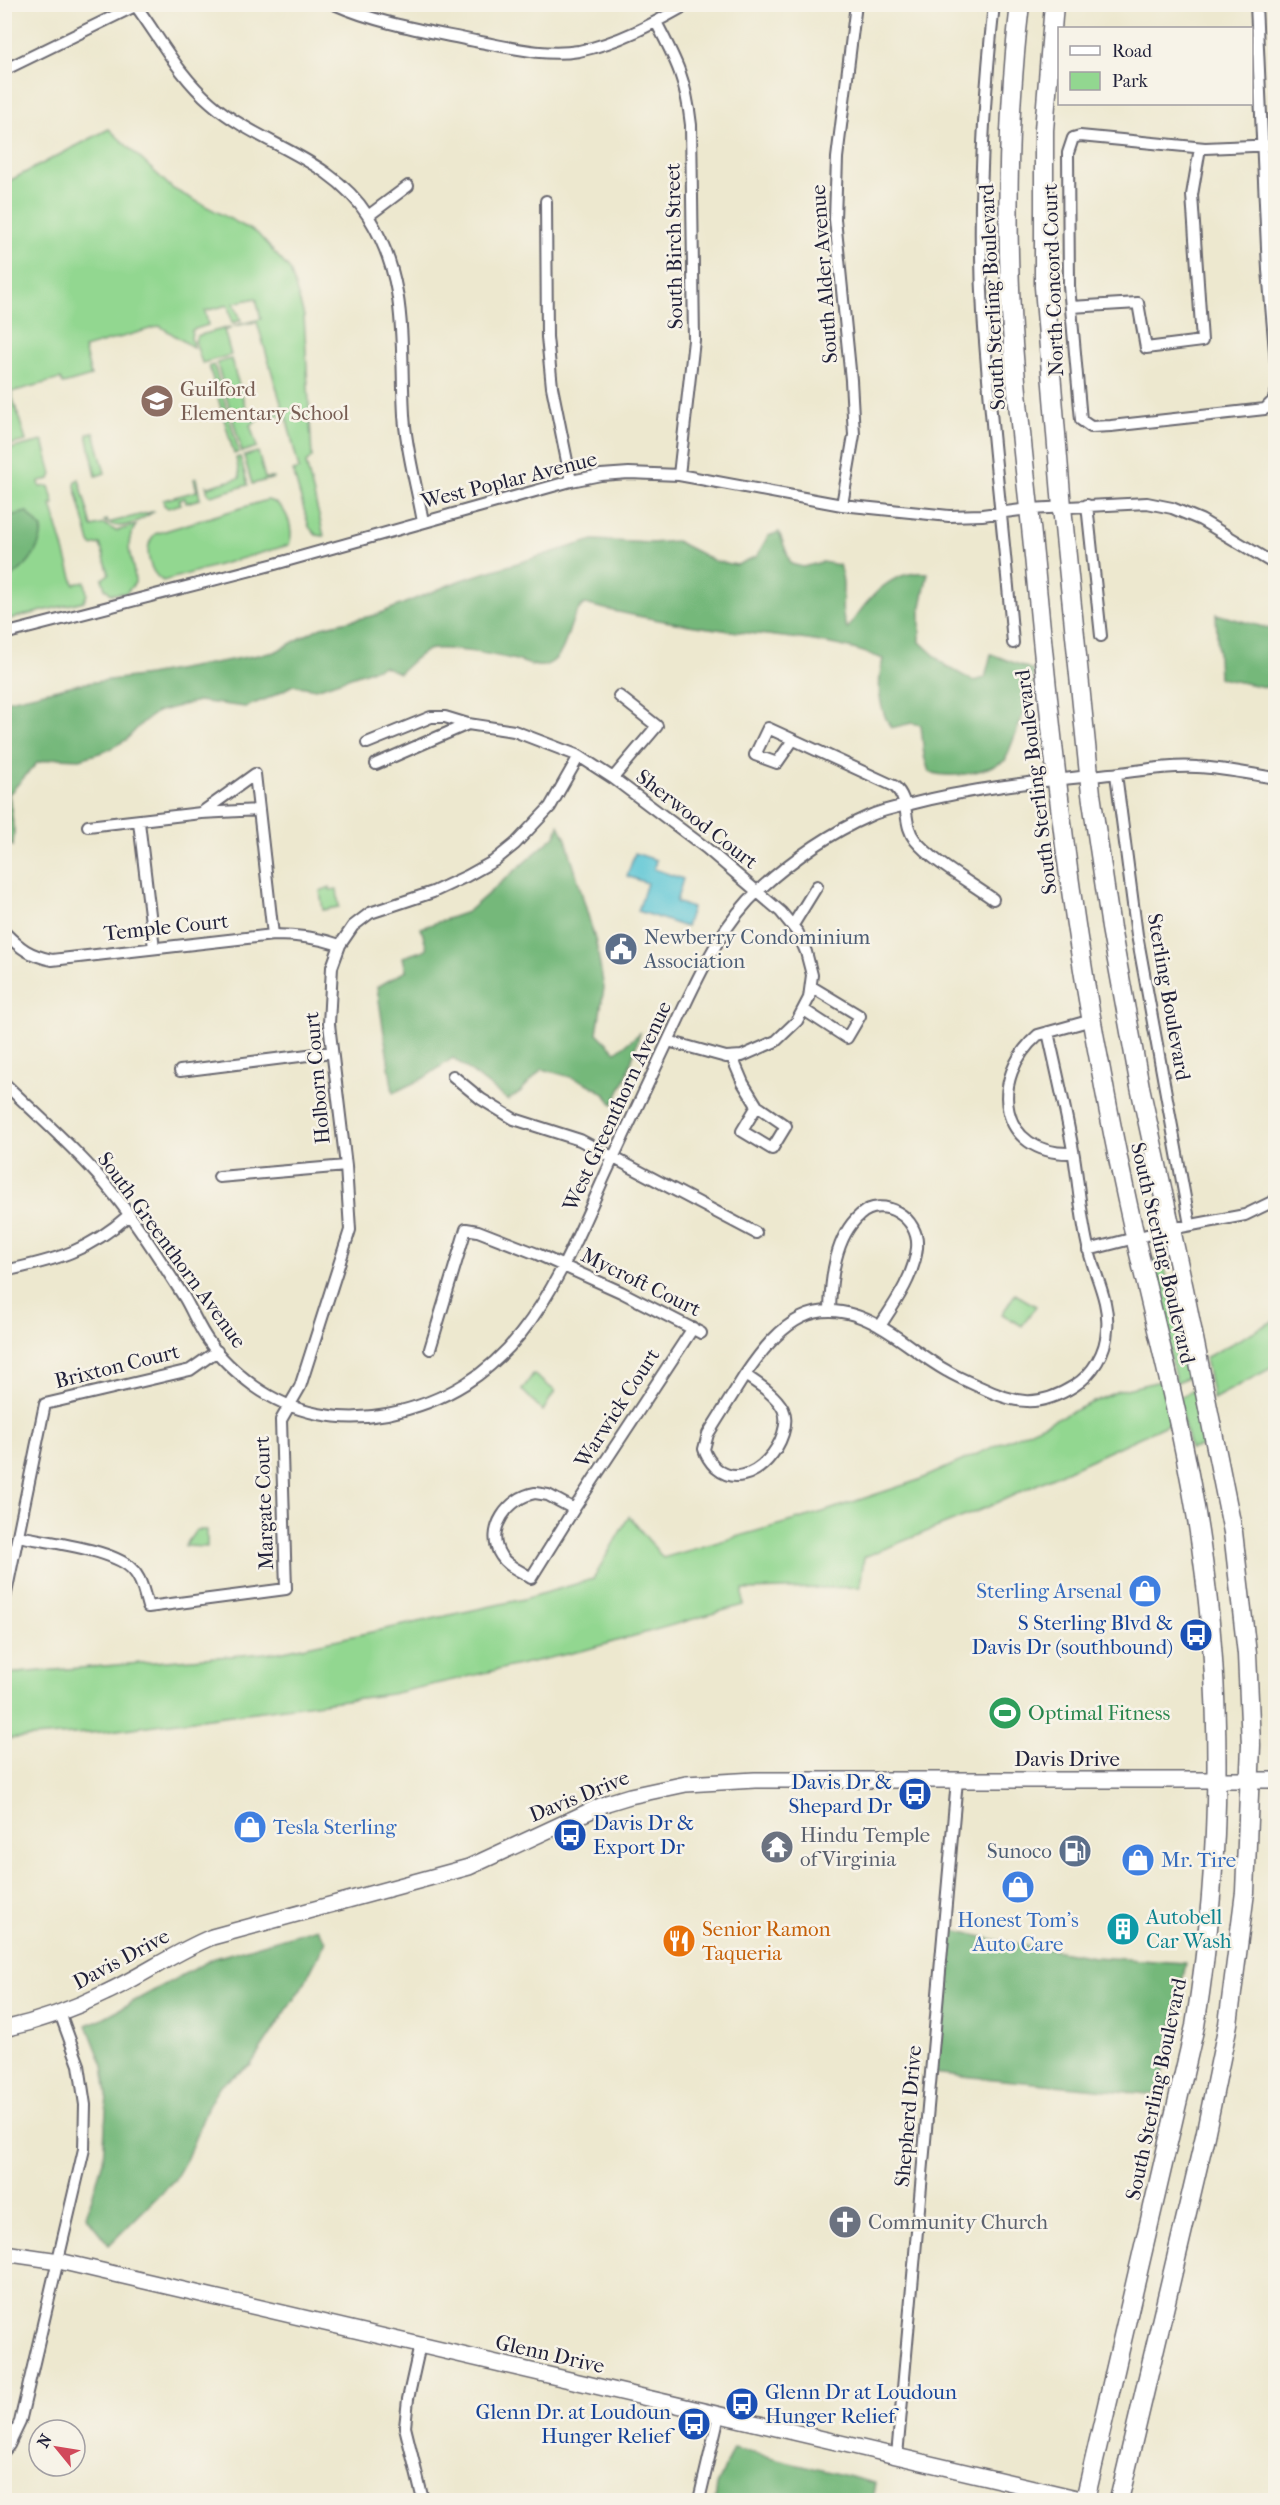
<svg xmlns="http://www.w3.org/2000/svg" width="1280" height="2505" viewBox="0 0 1280 2505" font-family="'IM FELL French Canon',serif">
<style>
.green{fill:#92d790;stroke:#5a7c66;stroke-width:1.5}
.forest{fill:#75b87a;stroke:#4c6d5a;stroke-width:1.5}
.water{fill:#5bc6d5;stroke:#3e7488;stroke-width:1.5}
.lines{fill:none;stroke-linecap:round;stroke-linejoin:round}
.street-casing{stroke:#69676f;stroke-width:14}
.secondary-casing{stroke:#69676f;stroke-width:18}
.primary-casing{stroke:#69676f;stroke-width:21}
.street{stroke:#fff;stroke-width:10}
.secondary{stroke:#fff;stroke-width:15}
.primary{stroke:#fff;stroke-width:18}
.labels{text-anchor:middle;stroke-width:5;stroke-linejoin:round;paint-order:stroke}
.street-label{font-size:21px;fill:#22223b;stroke:#f7f3e8}
.education-label{font-size:21px;fill:#785e54;stroke:#f7f3e8;text-anchor:start}
.service-label{font-size:21px;fill:#4e5e75;stroke:#f7f3e8;text-anchor:start}
.shop-label{font-size:21px;fill:#366cbe;stroke:#f7f3e8;text-anchor:start}
.transit-label{font-size:21px;fill:#164399;stroke:#f7f3e8;text-anchor:end}
.leisure-label{font-size:21px;fill:#27864d;stroke:#f7f3e8;text-anchor:start}
.worship-label{font-size:21px;fill:#5b616d;stroke:#f7f3e8;text-anchor:start}
.culture-label{font-size:21px;fill:#0d838f;stroke:#f7f3e8;text-anchor:start}
.food-label{font-size:21px;fill:#c56008;stroke:#f7f3e8;text-anchor:start}
</style>
<rect width="100%" height="100%" fill="#f7f3e8"/>
<filter id="ink" filterUnits="userSpaceOnUse"><feTurbulence type="fractalNoise" baseFrequency=".0167" numOctaves="2"/><feDisplacementMap in="SourceGraphic" scale="12" xChannelSelector="R" yChannelSelector="G"/><feConvolveMatrix kernelMatrix="1 2 1 2 8 2 1 2 1" color-interpolation-filters="sRGB"/></filter>
<filter id="wash" filterUnits="userSpaceOnUse"><feTurbulence type="fractalNoise" baseFrequency=".008" numOctaves="4" result="noise"/><feDisplacementMap in="SourceGraphic" scale="24" xChannelSelector="R" yChannelSelector="G"/><feGaussianBlur stdDeviation="1.35" result="paint"/><feColorMatrix in="noise" values="0 0 0 0 0 0 0 0 0 0 0 0 0 0 0 0 0 1.4 0 .05"/><feComposite in="paint" operator="in"/></filter>
<g filter="url(#wash)">
<rect width="100%" height="100%" fill="#ede8cf"/>
<path class="green" d="M109,129L173,189L257,233L290,270L304,316L312,457L306,463L324,536L316,535L309,527L293,471L299,469L286,416H275V413L283,410L257,322L233,326L261,319L256,298L234,303L241,320L232,323L228,305L205,311L208,325L192,330L191,339L194,348L160,326L84,348L91,376L63,384L60,379L11,392L26,441L5,446V183Z
M230,327V329L224,330L231,355L202,363L195,341L197,336Z
M231,359L249,418L258,420L250,425L257,447L242,452L217,363Z
M214,365L239,452L234,454L209,366Z
M94,432L105,473L96,476L87,434Z
M43,441L52,474L50,479L39,481L40,487L49,486L54,504L51,505L74,584L85,582L87,594L84,601L5,620V581C25,569 40,553 42,529L27,512L5,517V450Z
M258,452L265,478H275L252,484L244,456Z
M240,457L248,485L211,496L208,494L206,485L208,487L240,478L236,458Z
M196,478L200,499L186,503L185,498L179,500L181,504L168,508L164,505L163,500L197,491L194,479Z
M79,479L92,527L104,524L116,531L136,525C121,548 135,560 135,583L126,593L111,594L105,588L102,579L109,574L100,544L92,546L90,543L75,486L76,481Z
M267,500C286,503 295,528 289,545L163,581C148,572 143,546 155,534Z
M155,511C139,521 121,533 104,521L107,520L108,523Z
M330,887V890L337,889L339,907L323,910L320,891Z
M1156,1259L1165,1269L1184,1358L1194,1374L1176,1383L1151,1267Z
M1015,1294L1036,1306L1022,1326L1002,1314Z
M1275,1320V1366L1213,1399L1205,1358Z
M533,1374L555,1391L543,1411L522,1390Z
M1169,1379L1177,1420L990,1506L864,1557L860,1587L743,1590V1605L585,1650L391,1694L102,1732L5,1739V1674L279,1652L524,1599L593,1579L629,1516L663,1558L823,1512L919,1480L1118,1391Z
M1196,1388L1209,1445L1190,1449L1178,1399Z
M196,1530H207V1547L185,1546Z"/>
<path class="forest" d="M27,512L42,529C40,553 25,569 5,581V517Z
M779,532L791,564L803,567L822,562L839,565C849,590 836,603 847,629C868,600 888,569 928,573L920,611V642L946,666L973,681L985,678L991,654L1033,670L1032,692L1005,761C981,772 955,780 929,772L924,756L921,725L912,723L891,728C877,706 877,683 883,659C833,638 770,637 716,629C672,623 627,615 585,604C564,617 572,659 543,666C536,668 524,662 516,660C499,656 443,645 428,650C419,653 407,667 399,673L383,666L316,689L293,685L269,698L245,707L198,701L157,712L143,722L126,740L106,751L80,759L57,758L37,763L9,794L14,831L13,846L5,842V701L79,684L148,675L275,652L321,627L376,615L461,580L593,540L651,543L676,541L715,561L737,565L757,556L768,536Z
M1216,614L1275,630V689L1219,678Z
M559,825L566,839L596,943L604,988L597,1033L616,1052L640,1033L627,1075L613,1105C601,1082 565,1076 542,1069L520,1092L508,1100L453,1058L424,1078L393,1093L377,987L406,971L403,957L427,949L421,928L467,912L556,835Z
M317,1928L326,1941L305,1982L250,2066L220,2085L208,2106L187,2158L175,2179L109,2245L86,2216L103,2161L107,2094L103,2066L87,2025L103,2018L212,1959Z
M946,1928L991,1939L1094,1957L1186,1963L1158,2095L931,2073Z
M733,2448L875,2483L872,2500H715L717,2486Z"/>
<path class="water" d="M635,853L656,860L654,869L683,879L676,902L692,908L686,927L638,911L647,883L627,876Z"/>
</g>
<g filter="url(#ink)">
<g class="lines">
<defs>
<path id="street" d="M334,4C379,24 427,31 475,41C509,47 544,57 579,51C618,43 653,24 688,4
M994,4C983,107 977,209 983,313C990,423 1004,533 1013,643
M1256,4L1268,270L1276,363
M136,6C161,40 179,76 211,103C260,146 330,156 368,216C409,281 400,343 404,415C406,450 417,487 423,522
M656,22C677,62 686,80 691,125L694,340L679,475
M4,70L139,4
M1276,145L1205,148L1080,136L1073,138L1068,153L1069,286L1081,420L1091,427L1111,426L1265,409L1273,401L1276,393
M546,201L547,337L552,387L571,481
M368,216L408,186
M1071,307L1138,303L1146,348L1202,341L1192,195L1200,148
M842,505L854,435L851,380L835,219L837,158L856,4
M1087,505L1101,636
M4,634L275,564L571,481L601,475L629,473L679,475L842,505L949,516L982,515L1029,509L1147,503L1172,508L1201,520L1276,565
M793,740L777,763L755,755L768,728L894,786C911,800 902,824 915,840C934,863 970,882 993,899
M367,743L431,717H445L468,724L514,731L579,756L613,778L706,848L781,912L798,933L806,952L812,975L809,998L797,1021L776,1041L742,1056L726,1057L668,1041
M376,764L468,724
M1116,774L1137,935L1190,1225
M613,778L657,726L619,696
M201,813L255,774L273,935
M139,822L154,948
M88,826L201,813L259,810
M793,925L817,886
M4,932C21,949 29,955 52,960L273,935C297,935 317,937 340,945
M804,1010L847,1038L860,1016L812,987
M732,1057L743,1083L757,1106
M180,1071L332,1052
M453,1076L481,1099L514,1119L580,1140L756,1233
M4,1083C42,1120 82,1154 115,1196C140,1227 162,1263 184,1297C193,1312 199,1329 210,1343C221,1359 238,1374 254,1386C293,1414 340,1423 387,1414C519,1388 557,1282 606,1173C632,1118 658,1062 684,1007C704,965 725,921 760,889C791,861 830,833 869,816C882,810 897,807 911,804C976,787 1043,781 1110,774C1139,771 1168,765 1197,767C1223,768 1250,774 1276,778
M757,1106L786,1126L772,1149L742,1131Z
M1073,1153C998,1156 988,1078 1038,1035L1092,1020
M219,1177L346,1166
M1088,1250L1170,1229L1245,1215L1276,1200
M4,1271C56,1260 89,1251 129,1215
M830,1309C831,1278 835,1237 860,1215C882,1195 920,1217 917,1248C914,1276 895,1303 880,1326
M430,1349L466,1229L478,1231L537,1254L621,1292L701,1333
M745,1375C780,1323 816,1290 879,1326C903,1339 923,1358 947,1371C957,1377 969,1382 980,1387C1015,1404 1039,1408 1074,1386C1093,1374 1106,1352 1107,1330C1110,1302 1095,1276 1089,1251C1081,1220 1079,1187 1074,1156C1067,1115 1057,1073 1048,1032
M745,1375C758,1384 775,1394 783,1409C796,1436 751,1498 716,1468C711,1463 706,1456 704,1449L708,1434Z
M535,1493L548,1495L574,1509L531,1578C521,1571 507,1566 501,1556C484,1530 509,1497 535,1493Z
M574,1509L693,1328
M18,1536C47,1542 111,1549 131,1568C142,1578 144,1594 148,1607L286,1589L281,1420L300,1387L350,1230L346,1166L329,1024L332,967L340,945L353,926L370,913L433,892L467,876L494,861L515,844L550,807L579,756
M4,1603L45,1404L190,1370L217,1351
M420,2345L408,2399L405,2427L423,2500
M4,2451L9,2445L20,2422L84,2149L85,2105L79,2065L60,2013
M897,2456L957,1780
M699,2500L719,2415"/>
<path id="secondary" d="M4,2029C40,2021 73,2009 105,1993C142,1976 175,1952 212,1937L469,1867L607,1803L630,1796L686,1784L755,1780H1276
M4,2253L59,2261L1085,2500"/>
<path id="primary" d="M1020,4C1008,106 1006,209 1011,312C1015,393 1026,475 1034,556C1050,726 1067,897 1100,1065C1111,1125 1123,1185 1137,1245C1160,1345 1187,1445 1201,1546C1224,1706 1221,1866 1195,2026L1085,2500
M1054,4L1044,130V287L1062,507L1091,794L1111,928L1140,1087L1184,1289L1233,1532L1247,1654L1251,1745L1245,1892L1228,2024L1205,2136L1119,2500"/>
</defs>
<use href="#street" class="street-casing"/>
<use href="#secondary" class="secondary-casing"/>
<use href="#primary" class="primary-casing"/>
<use href="#street" class="street"/>
<use href="#secondary" class="secondary"/>
<use href="#primary" class="primary"/>
</g>
</g>
<defs>
<symbol id="school-disc" viewBox="-11 -11 22 22"><circle r="9.5" fill="#8d6e63" stroke="#f7f3e8"/><path d="M0-5L7-2L0 1L-7-2ZM-4 1L0 2.5L4 1V4Q0 6-4 4Z" fill="#fff"/></symbol>
<symbol id="civic-disc" viewBox="-11 -11 22 22"><circle r="9.5" fill="#5c6f8a" stroke="#f7f3e8"/><path d="M-.6-6.5H3V-4.5H.6V-3L4-1V1h2V6H-6V1h2V-1L-.6-3ZM-1.2 2.5V6h2.4V2.5Z" fill="#fff"/></symbol>
<symbol id="shop-disc" viewBox="-11 -11 22 22"><circle r="9.5" fill="#3f7fe0" stroke="#f7f3e8"/><path d="M-5-2.5h2.3a2.7 3.5 0 0 1 5.4 0H5L5.5 6h-11ZM-1.5-2.5h3a1.5 2.3 0 0 0-3 0Z" fill="#fff"/></symbol>
<symbol id="bus-disc" viewBox="-11 -11 22 22"><circle r="9.5" fill="#1a4fb4" stroke="#f7f3e8"/><path d="M-5-6H5V4H4V6H2V4H-2V6H-4V4H-5ZM-3.5-4V0h7V-4ZM-3.5 1.2v1.5H-2V1.2ZM2 1.2v1.5H3.5V1.2Z" fill="#fff"/></symbol>
<symbol id="stadium-disc" viewBox="-11 -11 22 22"><circle r="9.5" fill="#2e9e5b" stroke="#f7f3e8"/><path d="M0-5a6.5 5 0 1 0 0 10a6.5 5 0 1 0 0-10ZM-3.5-1.8h7v3.6h-7Z" fill="#fff"/></symbol>
<symbol id="temple-disc" viewBox="-11 -11 22 22"><circle r="9.5" fill="#6b7280" stroke="#f7f3e8"/><path d="M0-6L5-2H3V0L6.5 2.5H4V6H1.5V3h-3V6H-4V2.5H-6.5L-3 0V-2H-5Z" fill="#fff"/></symbol>
<symbol id="fuel-disc" viewBox="-11 -11 22 22"><circle r="9.5" fill="#5c6f8a" stroke="#f7f3e8"/><path d="M-5.5-6h7V0h2V4h1.3V-2.5L3-4.5l.8-.8L6-3V5H2.5V1h-1V6h-7ZM-4.2-4.7v3.2H.2V-4.7Z" fill="#fff"/></symbol>
<symbol id="building-disc" viewBox="-11 -11 22 22"><circle r="9.5" fill="#0f9aa8" stroke="#f7f3e8"/><path d="M-4-6H4V6H1V3H-1V6H-4ZM-2.5-4.3h1.7v1.8h-1.7ZM.8-4.3h1.7v1.8H.8ZM-2.5-1h1.7V.8h-1.7ZM.8-1h1.7V.8H.8Z" fill="#fff"/></symbol>
<symbol id="restaurant-disc" viewBox="-11 -11 22 22"><circle r="9.5" fill="#e8710a" stroke="#f7f3e8"/><path d="M-5-6h1v4h1v-4h1v4h1v-4h1v5L-1.5 .5V6h-2V.5L-5-1ZM5-6V6H3V1.5H1.5Q1.5-4 5-6Z" fill="#fff"/></symbol>
<symbol id="church-disc" viewBox="-11 -11 22 22"><circle r="9.5" fill="#6b7280" stroke="#f7f3e8"/><path d="M-1.2-6h2.4v3.5h3.3v2.4h-3.3V6h-2.4V-.1h-3.3v-2.4h3.3Z" fill="#fff"/></symbol>
</defs>
<g fill-rule="evenodd">
<use href="#school-disc" x="138" y="382" width="38" height="38"/>
<use href="#civic-disc" x="602" y="930" width="38" height="38"/>
<use href="#shop-disc" x="1126" y="1572" width="38" height="38"/>
<use href="#bus-disc" x="1177" y="1616" width="38" height="38"/>
<use href="#stadium-disc" x="986" y="1694" width="38" height="38"/>
<use href="#bus-disc" x="896" y="1775" width="38" height="38"/>
<use href="#shop-disc" x="231" y="1808" width="38" height="38"/>
<use href="#bus-disc" x="551" y="1816" width="38" height="38"/>
<use href="#temple-disc" x="758" y="1828" width="38" height="38"/>
<use href="#fuel-disc" x="1056" y="1832" width="38" height="38"/>
<use href="#shop-disc" x="1119" y="1841" width="38" height="38"/>
<use href="#shop-disc" x="999" y="1868" width="38" height="38"/>
<use href="#building-disc" x="1104" y="1910" width="38" height="38"/>
<use href="#restaurant-disc" x="660" y="1922" width="38" height="38"/>
<use href="#church-disc" x="826" y="2203" width="38" height="38"/>
<use href="#bus-disc" x="723" y="2385" width="38" height="38"/>
<use href="#bus-disc" x="675" y="2405" width="38" height="38"/>
</g>
<g class="labels">
<g class="street-label">
<text transform="translate(674 246) rotate(-91)" y="7">South Birch Street</text>
<text transform="translate(824 274) rotate(-94)" y="7">South Alder Avenue</text>
<text transform="translate(1053 280) rotate(-92)" y="7">North Concord Court</text>
<text transform="translate(992 297) rotate(-93)" y="7">South Sterling Boulevard</text>
<text transform="translate(509 480) rotate(-14)" y="7">West Poplar Avenue</text>
<text transform="translate(1036 782) rotate(-97)" y="7">South Sterling Boulevard</text>
<text transform="translate(697 819) rotate(38)" y="7">Sherwood Court</text>
<text transform="translate(166 927) rotate(-6)" y="7">Temple Court</text>
<text transform="translate(1169 997) rotate(80)" y="7">Sterling Boulevard</text>
<text transform="translate(317 1078) rotate(-95)" y="7">Holborn Court</text>
<text transform="translate(617 1106) rotate(-65)" y="7">West Greenthorn Avenue</text>
<text transform="translate(172 1250) rotate(54)" y="7">South Greenthorn Avenue</text>
<text transform="translate(1163 1253) rotate(77)" y="7">South Sterling Boulevard</text>
<text transform="translate(641 1282) rotate(26)" y="7">Mycroft Court</text>
<text transform="translate(117 1366) rotate(-14)" y="7">Brixton Court</text>
<text transform="translate(617 1408) rotate(-57)" y="7">Warwick Court</text>
<text transform="translate(264 1503) rotate(-92)" y="7">Margate Court</text>
<text x="1067" y="1766">Davis Drive</text>
<text transform="translate(579 1796) rotate(-22)" y="7">Davis Drive</text>
<text transform="translate(121 1959) rotate(-28)" y="7">Davis Drive</text>
<text transform="translate(1156 2089) rotate(-78)" y="7">South Sterling Boulevard</text>
<text transform="translate(908 2116) rotate(-85)" y="7">Shepherd Drive</text>
<text transform="translate(550 2354) rotate(13)" y="7">Glenn Drive</text>
</g>
<g class="education-label">
<text x="180" y="396">Guilford<tspan x="180" dy="24">Elementary School</tspan></text>
</g>
<g class="service-label">
<text x="644" y="944">Newberry Condominium<tspan x="644" dy="24">Association</tspan></text>
<text x="1052" y="1858" text-anchor="end">Sunoco</text>
</g>
<g class="shop-label">
<text x="1122" y="1598" text-anchor="end">Sterling Arsenal</text>
<text x="273" y="1834">Tesla Sterling</text>
<text x="1161" y="1867">Mr. Tire</text>
<text x="1018" y="1927" text-anchor="middle">Honest Tom's<tspan x="1018" dy="24">Auto Care</tspan></text>
</g>
<g class="transit-label">
<text x="1173" y="1630">S Sterling Blvd &amp;<tspan x="1173" dy="24">Davis Dr (southbound)</tspan></text>
<text x="892" y="1789">Davis Dr &amp;<tspan x="892" dy="24">Shepard Dr</tspan></text>
<text x="593" y="1830" text-anchor="start">Davis Dr &amp;<tspan x="593" dy="24">Export Dr</tspan></text>
<text x="765" y="2399" text-anchor="start">Glenn Dr at Loudoun<tspan x="765" dy="24">Hunger Relief</tspan></text>
<text x="671" y="2419">Glenn Dr. at Loudoun<tspan x="671" dy="24">Hunger Relief</tspan></text>
</g>
<g class="leisure-label">
<text x="1028" y="1720">Optimal Fitness</text>
</g>
<g class="worship-label">
<text x="800" y="1842">Hindu Temple<tspan x="800" dy="24">of Virginia</tspan></text>
<text x="868" y="2229">Community Church</text>
</g>
<g class="culture-label">
<text x="1146" y="1924">Autobell<tspan x="1146" dy="24">Car Wash</tspan></text>
</g>
<g class="food-label">
<text x="702" y="1936">Senior Ramon<tspan x="702" dy="24">Taqueria</tspan></text>
</g>
</g>
<rect width="1280" height="2505" fill="none" stroke="#f7f3e8" stroke-width="24"/>
<rect x="1058" y="27" width="195" height="78" fill="#f7f3e8" stroke="#a29fa3" stroke-width="1.5"/>
<rect x="1070" y="46" width="30" height="9" fill="#ffffff" stroke="#a29fa3" stroke-width="1.5"/>
<text x="1112" y="57" font-size="18" fill="#22223b">Road</text>
<rect x="1070" y="72" width="30" height="18" fill="#92d790" stroke="#a29fa3" stroke-width="1.5"/>
<text x="1112" y="87" font-size="18" fill="#22223b">Park</text>
<g transform="translate(57 2448) rotate(300)"><circle r="28" fill="#f7f3e8" stroke="#a29fa3" stroke-width="1.5"/>
<path d="M0-4.5L10 22L0 15L-10 22Z" fill="#d1495b"/>
<text y="-9" font-size="16" font-weight="bold" text-anchor="middle" fill="#22223b">N</text>
</g>
</svg>
